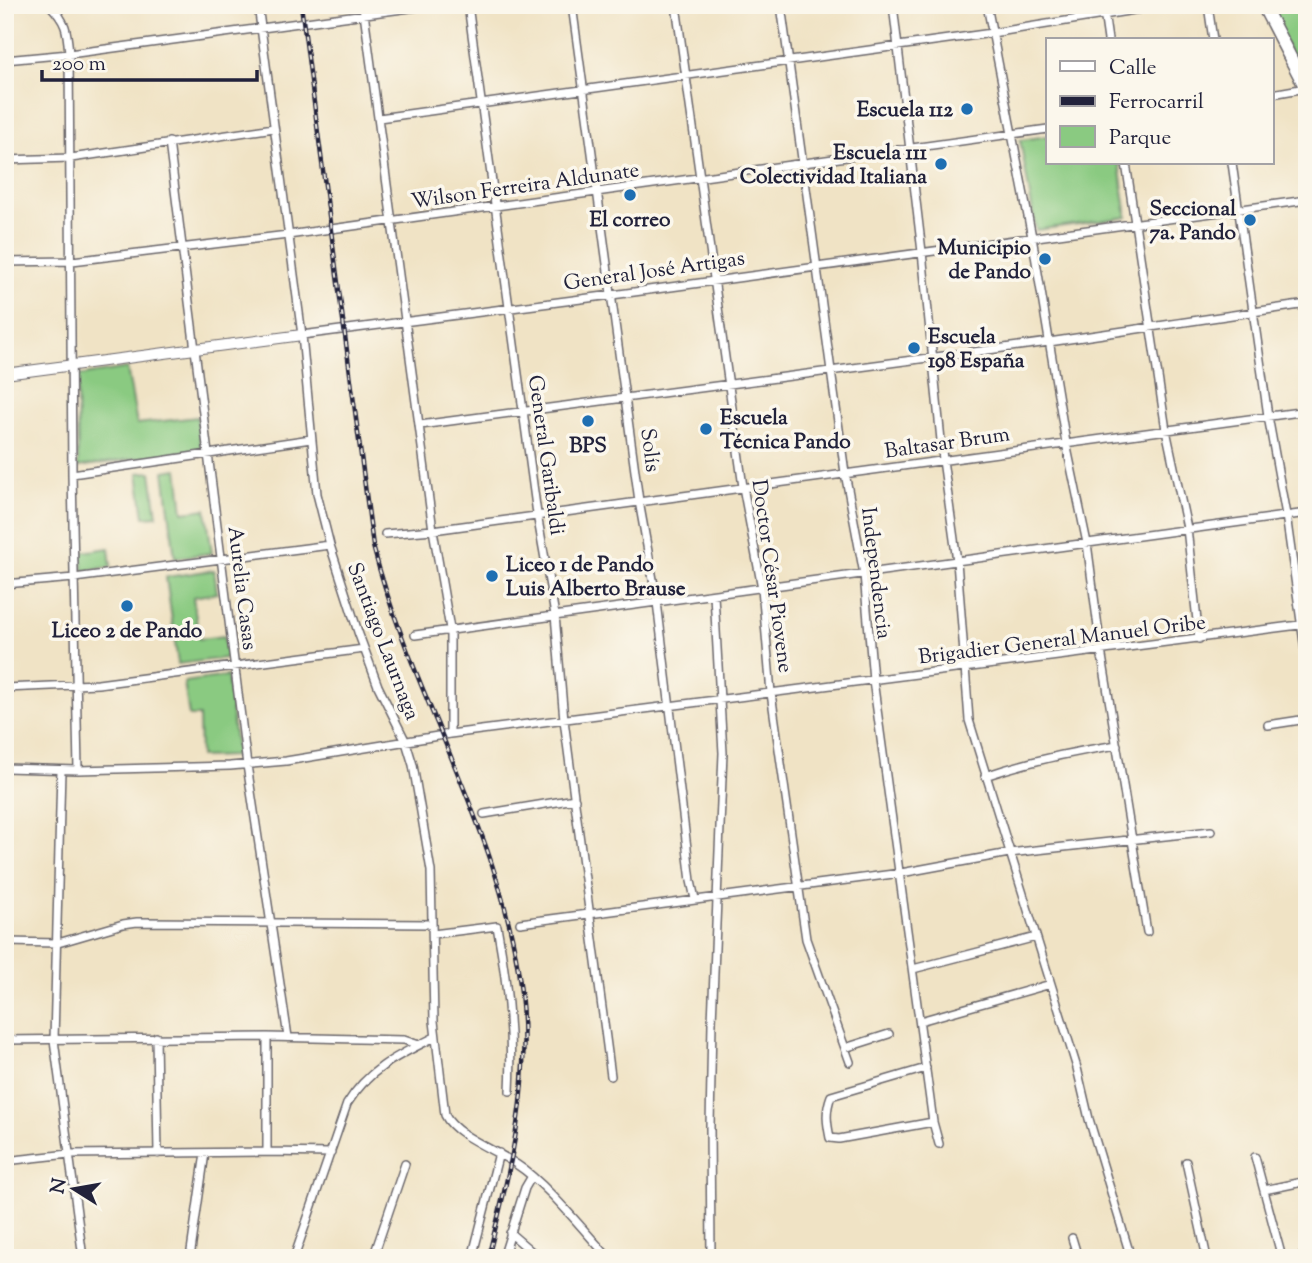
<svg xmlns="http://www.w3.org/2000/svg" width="1312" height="1263" viewBox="0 0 1312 1263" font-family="'Sorts Mill Goudy',serif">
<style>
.green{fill:#8aca81;stroke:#56765e;stroke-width:2}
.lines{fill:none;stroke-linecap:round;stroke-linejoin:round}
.street-casing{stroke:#6a666b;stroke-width:10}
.secondary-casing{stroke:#6a666b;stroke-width:12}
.highway-casing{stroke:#6a666b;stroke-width:15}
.street{stroke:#fff;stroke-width:7}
.secondary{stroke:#fff;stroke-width:10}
.highway{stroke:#fff;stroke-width:12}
.rail-casing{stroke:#22223b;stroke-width:4.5}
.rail{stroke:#fbf7ec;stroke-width:2;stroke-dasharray:5;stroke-linecap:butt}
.poi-dot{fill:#1f6fb2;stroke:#fbf7ec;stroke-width:2.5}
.labels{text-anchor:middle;stroke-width:7;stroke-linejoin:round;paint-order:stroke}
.poi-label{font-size:21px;font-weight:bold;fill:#22223b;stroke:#fbf7ec;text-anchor:end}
.street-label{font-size:21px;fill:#22223b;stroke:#fbf7ec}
</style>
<rect width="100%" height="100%" fill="#fbf7ec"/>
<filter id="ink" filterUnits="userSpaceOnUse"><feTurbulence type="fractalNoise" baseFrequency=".0143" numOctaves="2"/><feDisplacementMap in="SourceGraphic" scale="14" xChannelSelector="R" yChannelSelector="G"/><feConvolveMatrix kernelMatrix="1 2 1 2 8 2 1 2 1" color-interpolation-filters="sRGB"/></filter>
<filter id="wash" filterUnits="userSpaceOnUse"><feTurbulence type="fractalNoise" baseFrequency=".00686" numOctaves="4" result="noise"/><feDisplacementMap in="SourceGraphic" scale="28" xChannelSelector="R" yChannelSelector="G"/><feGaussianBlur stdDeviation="1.57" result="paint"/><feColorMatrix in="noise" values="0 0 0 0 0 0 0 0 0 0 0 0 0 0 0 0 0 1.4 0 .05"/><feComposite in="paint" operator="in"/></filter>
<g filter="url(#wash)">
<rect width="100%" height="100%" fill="#f0e3c5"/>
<path class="green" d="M1265,5H1307V86Z
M1048,136V163H1119L1127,217L1036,230L1020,140Z
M127,368L137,424L197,417L201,449L78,467L77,376Z
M178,469L183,512L206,509L212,553L175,558L164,471Z
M151,472L157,516L144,517L138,473Z
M109,548L111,567L83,571L82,552Z
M214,570L217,593L193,597L199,639L224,636L226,658L178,664L166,577Z
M227,676L237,756L200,757L199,716H189L184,682Z"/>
</g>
<g filter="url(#ink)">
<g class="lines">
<defs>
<path id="street" d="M50,5C67,23 67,30 69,54L72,474L78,770
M258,5L302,335L317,494L330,545L358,632L378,686L406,742L413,765L431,871L434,1021L445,1115C455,1136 496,1150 516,1164C547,1184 583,1230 609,1258
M363,5L433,530L450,629V734
M468,5L537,514L555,615L564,720L611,1076
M572,5L639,501L657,602L691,881L695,899
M676,5L743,487L762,588L771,693L806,939L850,1062
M781,5L845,473L864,574L873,680L933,1122L939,1144
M893,5L922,252L943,460L957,561L969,720L1077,1068L1089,1119L1131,1258
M987,5L1032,237L1066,443L1087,543L1101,650L1147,932
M1103,5L1108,40
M1208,5L1213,40
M5,60L69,54L432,5
M1272,94L1306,88
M379,118L992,33L1165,5
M169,142L247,765L288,1037
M5,160L71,158L274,128
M1126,163L1166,430L1187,528L1199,639
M1232,163L1268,416L1286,515L1307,664
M5,262L72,261L288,235L1048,129
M302,335L612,295L1307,200
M420,425L1049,342L1307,304
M72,474L311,439
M385,534L433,530L1307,411
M5,584L74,578L330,545
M415,635L1307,513
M5,688L98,684L364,649
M1268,725L1307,719
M5,768L78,770L230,766L286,761L450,734L1307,624
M61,770L54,1040L83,1258
M985,776C1029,761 1071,752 1117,745
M484,814L575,799
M520,923L901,873L1009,853L1211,831
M433,934L497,926C507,980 513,1035 510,1091
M5,942L58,943L123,924L137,922L432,924
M913,969L1036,937
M920,1021L1051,984
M156,1037L158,1154
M5,1040L267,1037L404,1040L419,1045
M845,1048L889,1034
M926,1068L831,1096C825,1112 827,1123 830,1138L839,1139L933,1122
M267,1152V1037
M1255,1157L1282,1258
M5,1161L69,1154L267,1152L331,1153
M1186,1162L1207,1258
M1264,1190L1307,1181
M510,1233L539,1258
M1072,1238L1078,1258
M190,1258L205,1153
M294,1258L347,1104C368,1069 399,1055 435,1037
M373,1258L405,1164
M472,1258L499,1153
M503,1258L525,1188L532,1176
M711,1258L710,1126L712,1022L723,753L714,595
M1295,1258L1307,1255"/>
<path id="secondary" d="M5,374L302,335"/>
<path id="highway" d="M1263,5L1307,90"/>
</defs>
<use href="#street" class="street-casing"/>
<use href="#secondary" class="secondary-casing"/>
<use href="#highway" class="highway-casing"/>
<use href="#street" class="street"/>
<use href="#secondary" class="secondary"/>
<use href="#highway" class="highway"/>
<defs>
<path id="rail" d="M301,5L373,546C412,698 504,835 521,992C531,1087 511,1166 488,1258"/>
</defs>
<use href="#rail" class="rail-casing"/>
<use href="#rail" class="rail"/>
</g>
</g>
<g class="poi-dot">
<circle cx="967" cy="109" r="7"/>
<circle cx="941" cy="164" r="7"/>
<circle cx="630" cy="195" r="7"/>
<circle cx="1250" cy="220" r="7"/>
<circle cx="1045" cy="259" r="7"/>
<circle cx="914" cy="348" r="7"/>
<circle cx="588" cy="421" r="7"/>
<circle cx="706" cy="429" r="7"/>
<circle cx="492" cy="576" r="7"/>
<circle cx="127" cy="606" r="7"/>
</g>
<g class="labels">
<g class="poi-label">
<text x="953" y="116">Escuela 112</text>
<text x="927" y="159">Escuela 111<tspan x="927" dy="24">Colectividad Italiana</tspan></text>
<text x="1236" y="215">Seccional<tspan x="1236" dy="24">7a. Pando</tspan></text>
<text x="630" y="226" text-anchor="middle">El correo</text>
<text x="1031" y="254">Municipio<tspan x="1031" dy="24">de Pando</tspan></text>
<text x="928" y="343" text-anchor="start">Escuela<tspan x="928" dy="24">198 España</tspan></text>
<text x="720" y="424" text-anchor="start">Escuela<tspan x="720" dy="24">Técnica Pando</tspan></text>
<text x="588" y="452" text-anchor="middle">BPS</text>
<text x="506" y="571" text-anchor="start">Liceo 1 de Pando<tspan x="506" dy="24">Luis Alberto Brause</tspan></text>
<text x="127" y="637" text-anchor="middle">Liceo 2 de Pando</text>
</g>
<g class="street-label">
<text transform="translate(525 185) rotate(-8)" y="7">Wilson Ferreira Aldunate</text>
<text transform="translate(654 270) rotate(-8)" y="7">General José Artigas</text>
<text transform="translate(947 442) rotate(-8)" y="7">Baltasar Brum</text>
<text transform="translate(651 450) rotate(83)" y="7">Solís</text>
<text transform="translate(547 455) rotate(82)" y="7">General Garibaldi</text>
<text transform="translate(877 573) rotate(83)" y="7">Independencia</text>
<text transform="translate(773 576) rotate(82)" y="7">Doctor César Piovene</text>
<text transform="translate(243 588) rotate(83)" y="7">Aurelia Casas</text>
<text transform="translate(1062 639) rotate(-7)" y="7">Brigadier General Manuel Oribe</text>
<text transform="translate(384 641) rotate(69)" y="7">Santiago Laurnaga</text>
</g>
</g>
<rect width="1312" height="1263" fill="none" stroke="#fbf7ec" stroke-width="28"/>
<rect x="1046" y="38" width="228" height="126" fill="#fbf7ec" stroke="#a4a2a5" stroke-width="2"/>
<rect x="1060" y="61" width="35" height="10" fill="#ffffff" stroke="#a4a2a5" stroke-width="2"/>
<text x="1109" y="74" font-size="21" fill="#22223b">Calle</text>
<rect x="1060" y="96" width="35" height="10" fill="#22223b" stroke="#a4a2a5" stroke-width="2"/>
<text x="1109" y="108" font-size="21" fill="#22223b">Ferrocarril</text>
<rect x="1060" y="126" width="35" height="21" fill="#8aca81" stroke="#a4a2a5" stroke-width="2"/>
<text x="1109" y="144" font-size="21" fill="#22223b">Parque</text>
<g transform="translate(74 1189) rotate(281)" stroke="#fbf7ec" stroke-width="5" paint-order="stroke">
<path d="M0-5L12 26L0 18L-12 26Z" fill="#22223b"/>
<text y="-10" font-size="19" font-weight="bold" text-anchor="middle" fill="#22223b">N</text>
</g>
<path d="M42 70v10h215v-10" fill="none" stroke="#22223b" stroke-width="3.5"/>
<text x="52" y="70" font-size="21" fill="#22223b" stroke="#fbf7ec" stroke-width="5" paint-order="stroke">200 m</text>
</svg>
